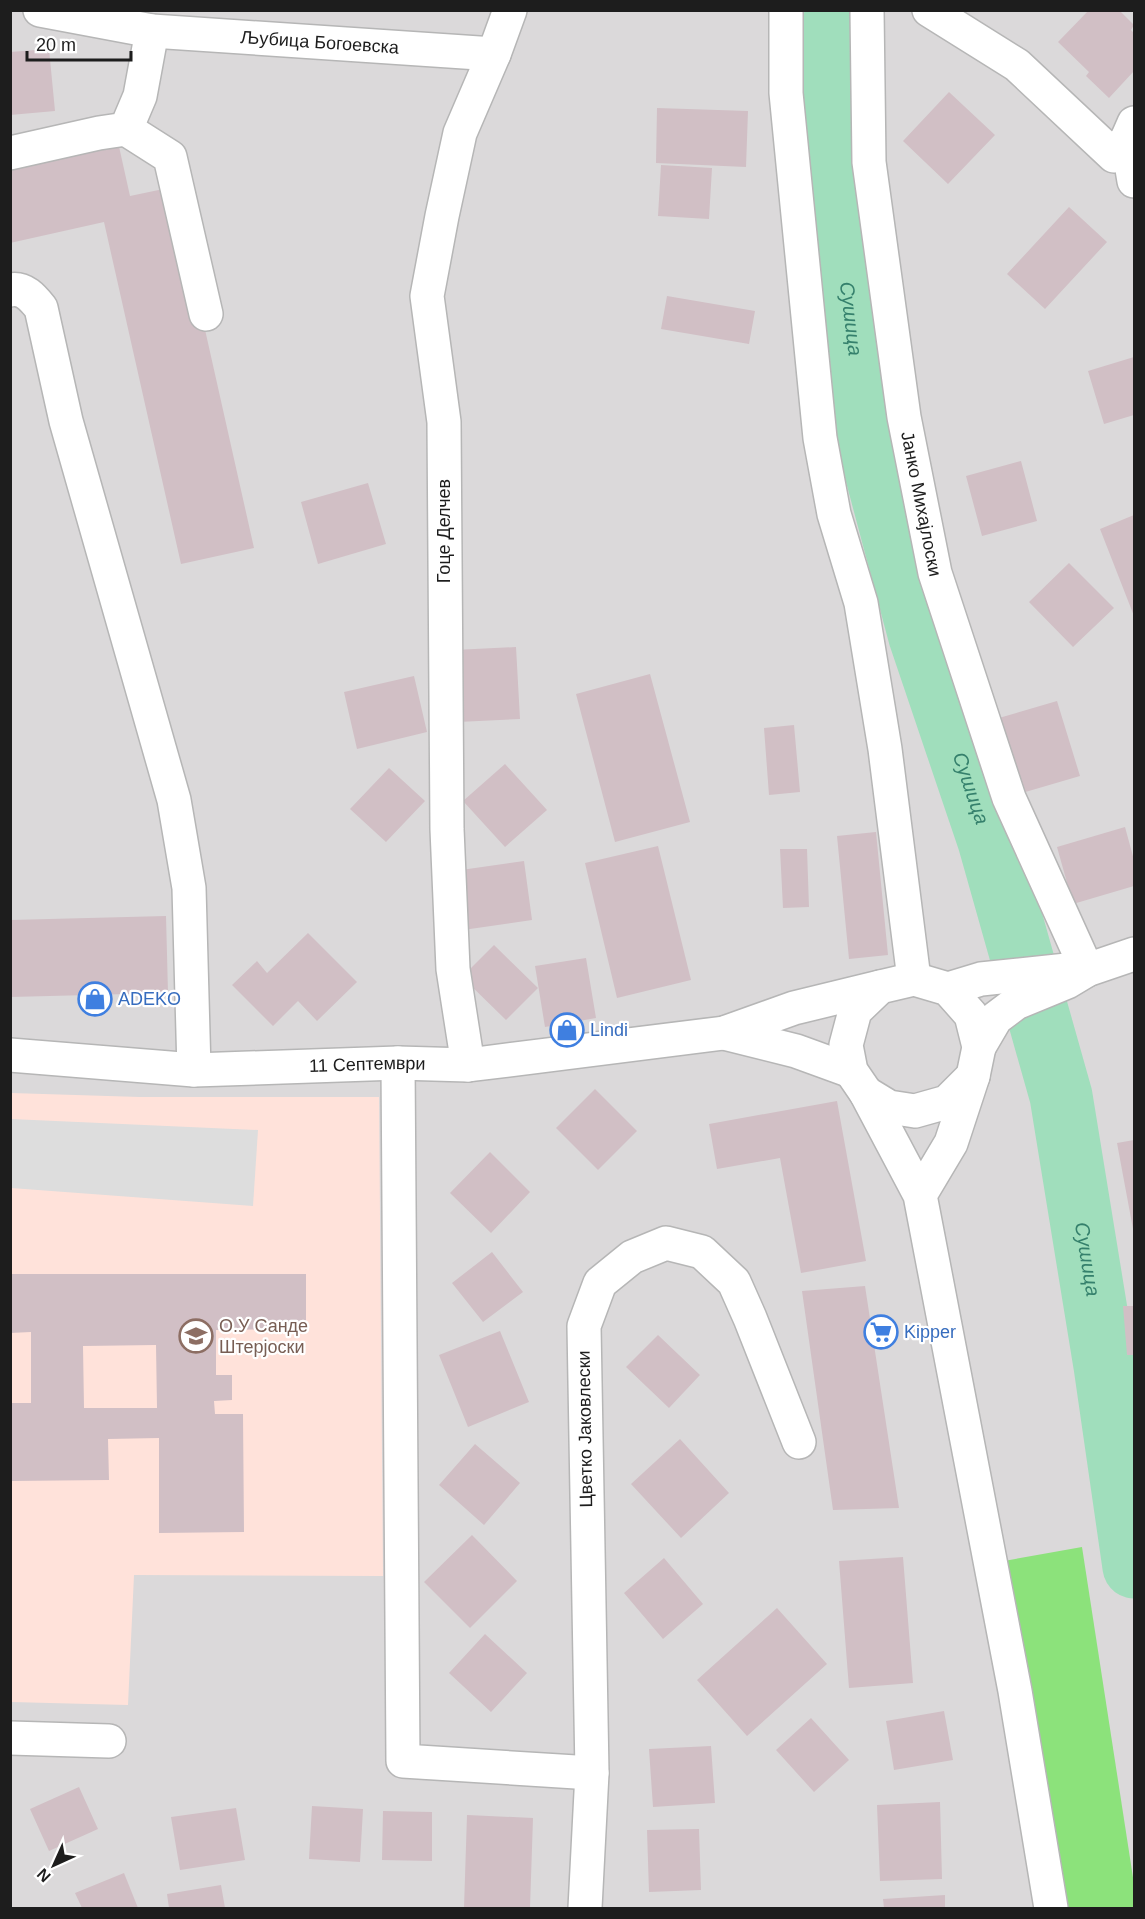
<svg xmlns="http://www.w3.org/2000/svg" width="1145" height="1919" viewBox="0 0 1145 1919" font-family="Arial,sans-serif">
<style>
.residential{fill:#dbd9da}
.education{fill:#ffe2da}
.pitch{fill:#8ce27b}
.parking{fill:#ddd}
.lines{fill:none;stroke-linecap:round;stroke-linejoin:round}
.river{stroke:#a0debc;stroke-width:63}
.building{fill:#d1bfc5;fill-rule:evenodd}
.minor-casing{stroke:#b6b6b6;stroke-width:36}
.minor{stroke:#fff;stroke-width:33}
.labels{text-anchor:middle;stroke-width:4.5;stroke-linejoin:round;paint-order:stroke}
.street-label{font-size:18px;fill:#1d1d1d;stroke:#fff}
.shop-label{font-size:18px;fill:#366cbe;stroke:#fff;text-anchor:start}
.education-label{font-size:18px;fill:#785e54;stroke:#fff;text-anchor:start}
.water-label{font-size:20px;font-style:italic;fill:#35806c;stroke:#fff}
</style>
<rect width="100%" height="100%" fill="#eee2e3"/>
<path class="residential" d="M11,11H1134V1908H11Z"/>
<path class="education" d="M11,1093L140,1097H379L383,1576L134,1575L128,1705L11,1702Z"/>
<path class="pitch" d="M1082,1547L1134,1884V1908H1068L1004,1561Z"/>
<path class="parking" d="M11,1119L258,1130L253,1206L11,1188Z"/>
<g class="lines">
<path class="river" id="s1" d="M836,10L830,77L836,195L865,431L920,637L989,841L1061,1096L1105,1366L1134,1567"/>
</g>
<path class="building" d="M1089,10H1119L1134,25L1131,30L1134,33V71L1109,98L1086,76L1089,72L1058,42Z
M49,49L55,111L10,115V52Z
M949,92L995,135L948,184L903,141Z
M657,108L748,111L746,167L656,163Z
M118,142L130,196L173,187L254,548L181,564L104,222L10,243V166Z
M661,165L712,168L709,219L658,216Z
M1069,207L1107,242L1045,309L1007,274Z
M667,296L755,311L749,344L661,329Z
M1134,357V415L1104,424L1088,371Z
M1021,461L1037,521L982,536L966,476Z
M368,483L386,544L318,564L301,502Z
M1134,515V616L1100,529Z
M1069,563L1114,608L1073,647L1029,602Z
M516,647L520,719L458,722L454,650Z
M650,674L690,822L615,842L576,694Z
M414,676L427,732L357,749L344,692Z
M1057,701L1080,776L1015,795L992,720Z
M794,725L800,792L769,795L764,728Z
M505,764L547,810L505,847L463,801Z
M389,768L425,801L386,842L350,809Z
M1125,827L1134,860V886L1073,904L1057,847Z
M876,832L888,955L849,959L837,836Z
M658,846L691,980L617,998L585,863Z
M780,849H807L809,907L783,908Z
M524,861L532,920L463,930L454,871Z
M166,916L168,993L10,997V920Z
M308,933L357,982L317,1021L298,1001L273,1026L232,985L257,961L267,973Z
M494,945L538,988L506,1020L462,977Z
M586,958L596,1018L545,1027L535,966Z
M595,1089L637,1131L598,1170L556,1128Z
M837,1101L866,1261L801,1273L780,1158L717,1169L709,1124Z
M1134,1140V1229H1133L1117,1143Z
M490,1152L530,1192L491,1233L450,1193Z
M492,1252L523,1292L483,1322L452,1283Z
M10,1274H306V1329L216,1330V1375H232V1400L214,1401L215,1414H243L244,1532L159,1533V1438L108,1439L109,1480L10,1481V1403H31V1332L10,1333ZM156,1345L157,1408H84L83,1346Z
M865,1286L899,1508L833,1510L802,1291Z
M1123,1306H1134V1355H1127Z
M500,1331L529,1402L468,1427L439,1355Z
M658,1335L700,1375L669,1408L626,1367Z
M680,1439L729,1493L681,1538L631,1484Z
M475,1444L520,1483L484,1525L439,1485Z
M472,1535L517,1581L470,1628L424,1582Z
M903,1557L913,1683L849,1688L839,1561Z
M664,1558L703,1604L663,1639L624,1593Z
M777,1608L827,1664L747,1736L697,1680Z
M485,1634L527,1673L491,1712L449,1673Z
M944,1711L953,1760L894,1770L886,1721Z
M811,1718L849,1760L814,1792L776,1750Z
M711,1746L715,1803L653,1807L649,1749Z
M79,1787L98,1829L49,1851L30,1809Z
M940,1802L942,1879L880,1881L877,1805Z
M312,1806L363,1809L360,1862L309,1859Z
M236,1808L245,1860L180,1870L171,1817Z
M383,1811L432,1812V1861L382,1860Z
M467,1815L533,1818L530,1908H464Z
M699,1829L701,1890L649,1892L647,1830Z
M124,1873L138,1908H82L75,1893Z
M221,1885L225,1908H169L167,1894Z
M945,1895V1908H884L883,1899Z"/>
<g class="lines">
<defs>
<g id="minor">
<path id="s2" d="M40,10L152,31L494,54"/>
<path d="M786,10V93L820,438L834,514L861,603L885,749L914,979"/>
<path id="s3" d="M867,10L869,162L904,417L935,573L1009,798L1087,970"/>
<path d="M929,10L1017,65L1114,156L1127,139L1134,123"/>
<path d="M126,129L170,157L206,314"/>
<path d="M1127,139L1134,181"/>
<path d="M10,153L99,133L126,129L140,96L152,31"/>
<path d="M10,290C24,287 33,298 41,308L66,421L174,800L189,888L194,1070"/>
<path d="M948,989L981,979L1067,970"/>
<path d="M724,1033L796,1051L851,1071"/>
<path d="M979,1047L996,1018L1016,1003L1067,982L1087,970L1134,954"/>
<path id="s4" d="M10,1055L194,1070L398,1063L468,1065L724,1033L794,1008L880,987"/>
<path d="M398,1063L403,1761L592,1773"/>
<path d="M468,1065L453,969L447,829L444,422L427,296L442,216L460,133L494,54L510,10"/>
<path d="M866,1093L889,1107L915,1111L947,1102L973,1076"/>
<path d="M920,1195L951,1143L973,1076L979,1047L971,1015L948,989L914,979L880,987L855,1011L846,1045L851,1071L866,1093L920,1195L1015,1691L1051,1908"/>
<path d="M10,1738L109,1741"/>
<path d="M585,1908L592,1773L584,1326L600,1283L632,1257L666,1243L702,1252L734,1282L750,1318L799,1442"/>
</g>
</defs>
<use href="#minor" class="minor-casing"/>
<use href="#minor" class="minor"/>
</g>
<defs>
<symbol id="shop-ring" viewBox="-11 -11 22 22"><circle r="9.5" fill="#fff" stroke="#3f7fe0" stroke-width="1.5"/><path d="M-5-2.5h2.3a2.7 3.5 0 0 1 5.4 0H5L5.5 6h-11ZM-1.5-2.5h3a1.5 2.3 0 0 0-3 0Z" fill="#3f7fe0"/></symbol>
<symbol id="supermarket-ring" viewBox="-11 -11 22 22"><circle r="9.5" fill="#fff" stroke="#3f7fe0" stroke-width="1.5"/><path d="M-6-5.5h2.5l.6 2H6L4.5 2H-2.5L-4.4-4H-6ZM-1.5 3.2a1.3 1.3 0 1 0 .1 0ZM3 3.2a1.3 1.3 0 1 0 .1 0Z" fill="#3f7fe0"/></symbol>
<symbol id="school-ring" viewBox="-11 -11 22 22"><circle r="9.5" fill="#fff" stroke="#8d6e63" stroke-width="1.5"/><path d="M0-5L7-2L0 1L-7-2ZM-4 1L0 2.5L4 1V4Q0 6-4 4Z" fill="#8d6e63"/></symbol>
</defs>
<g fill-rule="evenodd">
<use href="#shop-ring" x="76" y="980" width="38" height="38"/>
<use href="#shop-ring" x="548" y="1011" width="38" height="38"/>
<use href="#supermarket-ring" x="862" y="1313" width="38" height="38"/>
<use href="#school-ring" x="177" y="1317" width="38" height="38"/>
</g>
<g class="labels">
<g class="street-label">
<text dy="6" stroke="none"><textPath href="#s2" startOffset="282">Љубица Богоевска</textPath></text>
<text dy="6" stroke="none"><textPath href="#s3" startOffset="498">Јанко Михајлоски</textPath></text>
<text transform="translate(444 531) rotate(-90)" y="6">Гоце Делчев</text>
<text dy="6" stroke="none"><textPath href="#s4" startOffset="358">11 Септември</textPath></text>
<text transform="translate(585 1429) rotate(-91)" y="6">Цветко Јаковлески</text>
</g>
<g class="shop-label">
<text x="118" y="1005">ADEKO</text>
<text x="590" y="1036">Lindi</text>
<text x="904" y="1338">Kipper</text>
</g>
<g class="education-label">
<text x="219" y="1332">О.У Санде<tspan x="219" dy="21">Штерјоски</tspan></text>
</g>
<g class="water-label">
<text dy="7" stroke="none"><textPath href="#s1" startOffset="310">Сушица</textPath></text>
<text dy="7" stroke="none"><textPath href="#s1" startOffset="796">Сушица</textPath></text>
<text dy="7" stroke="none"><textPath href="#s1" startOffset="1282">Сушица</textPath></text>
</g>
</g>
<rect width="1145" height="1919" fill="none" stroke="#1d1d1d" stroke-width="24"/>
<g transform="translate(54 1865) rotate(225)" stroke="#ffffff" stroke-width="4.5" paint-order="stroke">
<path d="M0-4.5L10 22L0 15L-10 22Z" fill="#1d1d1d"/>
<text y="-9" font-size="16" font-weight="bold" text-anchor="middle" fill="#1d1d1d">N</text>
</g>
<path d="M27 51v9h104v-9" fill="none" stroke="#1d1d1d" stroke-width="3"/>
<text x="36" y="51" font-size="18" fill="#1d1d1d" stroke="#ffffff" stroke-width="4.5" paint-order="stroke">20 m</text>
</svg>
